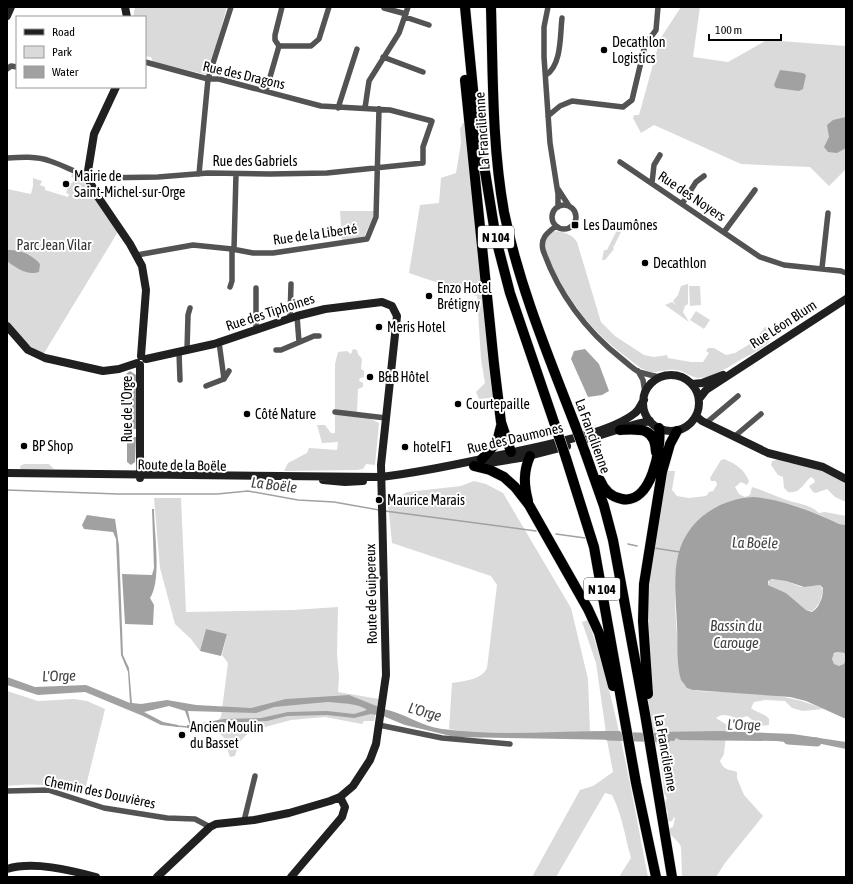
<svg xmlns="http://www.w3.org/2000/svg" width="853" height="884" viewBox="0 0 853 884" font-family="'Asap Condensed',sans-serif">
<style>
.green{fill:#dadada}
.water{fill:#a1a1a1;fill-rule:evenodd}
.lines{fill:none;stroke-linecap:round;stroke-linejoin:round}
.stream{stroke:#a1a1a1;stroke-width:1.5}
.river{stroke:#a1a1a1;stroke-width:9}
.highway-casing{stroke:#dbdbdb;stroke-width:11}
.street{stroke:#535353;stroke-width:5.5}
.secondary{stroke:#202020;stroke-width:8}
.highway{stroke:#000;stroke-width:10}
.highway-bridge-casing{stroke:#dbdbdb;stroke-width:11;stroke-linecap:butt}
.highway-bridge{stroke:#000;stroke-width:10}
.poi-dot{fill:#000;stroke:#fff;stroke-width:1.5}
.labels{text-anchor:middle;stroke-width:4;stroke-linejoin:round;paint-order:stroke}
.shield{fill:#fff;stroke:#4c4c4c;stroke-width:1}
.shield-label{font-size:13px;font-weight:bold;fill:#000}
.poi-label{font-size:14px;fill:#000;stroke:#fff;text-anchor:start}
.street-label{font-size:14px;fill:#000;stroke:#fff}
.park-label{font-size:14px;fill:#313131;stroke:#fff}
.water-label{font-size:15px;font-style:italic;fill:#424242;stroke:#fff}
</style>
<rect width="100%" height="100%" fill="#fff"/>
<path class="green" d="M135,7H227L208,75L153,62L151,57L145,56V17H133Z
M681,7H700L693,57L728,62L767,40L846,46V169L829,186L810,167L741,164L654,125L641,133L633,118L634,115H639L660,39Z
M463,123L466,124L494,405L491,406L490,398L479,399L476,392L485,383L481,359L477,296L409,273L420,205L439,203L441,178L456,173L461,143L460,129Z
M72,174L83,178L84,183L119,230L43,355L21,339L7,322V189L31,194L33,186V178L42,181L40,185L45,187V190L68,197L69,194L66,193L69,183H72L74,178L71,177Z
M340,211H374L373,217L364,237L342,241Z
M618,228L622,230L613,248L614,249L605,260H602L604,250H607Z
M555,231C564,232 572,234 577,242L601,322L615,336L644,355L654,357L667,355L668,358L691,362H703L709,353L706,351L708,348H714L726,355L735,353L753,342L765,327L773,329L774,336C767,348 748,355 737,362C727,368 710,379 698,378C690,377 683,370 675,370C667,369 658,373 651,372C641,370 633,362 625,356C587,328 560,290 544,246C544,238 548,234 555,231Z
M691,283L688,284V304L685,306L683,312L689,322L665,305L672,302L676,305L673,301L678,295L681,286Z
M689,286H700L701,305L690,306Z
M696,311L710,320L704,329L690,320Z
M353,349L357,350L358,354L362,359L361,369L364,371V377L360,378L359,381L363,383V387L358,389L357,412L379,423L375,465L366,464L363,469L357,470L284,471L288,463L307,453L309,448L337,450L338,442L322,443L317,425H325L331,433H335V364L338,352L347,351L351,354Z
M724,459C736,464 744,469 749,481L747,485L741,482L735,487L739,494L745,497L750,495L752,487C765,491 777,497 790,501C800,504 811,505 819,513L825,512L846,516V525L839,524C795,502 730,479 694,526C687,534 680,545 678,555C671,592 678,637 680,674C682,685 687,689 698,691C740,693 784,691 823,709L803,711L792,708L785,701L765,700L754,702L751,708C757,713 764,713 769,719V725C757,728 756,722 747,716L738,719C731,716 723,712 716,718L727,725L724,754L720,761C724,771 729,769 737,772V778L744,795L763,816L725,863L716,877H682L681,847L679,843L669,833L670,828L673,827L675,818L674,817L672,821L667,822L668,812L664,805L667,798L664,793C664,782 661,769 660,758L663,755L656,744L651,722L645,679V606L665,471H675L672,490L677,496L689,498L706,496L709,492L713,491L717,485L716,481H711L710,478L721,460Z
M779,459L789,463H802L818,468L846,482V502L835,497L827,489L816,493L813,492L809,486L815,482L814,479L811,477C803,483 801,494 788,492L784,488L783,477L778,475L771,465L772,461Z
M24,464H49L54,469L21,471L20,466Z
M474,481L486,484L503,493L571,608L588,679L590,731L529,734L474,733L449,729L452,683C464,681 481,680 487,668L497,585L491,576L392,543L388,504L407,492L461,486Z
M154,498H181L186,612L293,610L338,607L337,654L339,677L338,692L379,699L374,721H364L362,724L325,717L291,720L254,730L246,735L239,743L235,756L230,757L223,736L209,728L221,717L228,663L222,655L227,634L206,629L200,651L191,639L175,624L160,568Z
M775,579L786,581L801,587L820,585L823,590L820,602L813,611L806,610L786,593L768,585L769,580Z
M588,620C617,703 631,791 648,877H619L631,858C625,837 622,814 612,795L605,793L556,877H532L580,790L593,786L613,772L607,740L596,663L582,622Z
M832 659a7 7 0 1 1 14 0a7 7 0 1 1-14 0Z
M7,691L38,701L74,699L87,701L105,709L84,794C58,784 35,783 7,786Z"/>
<path class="water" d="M780,70L803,73L806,75L803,89L799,91L776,88L774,85Z
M846,117V148L837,153L828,152L824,147L829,137L827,125L833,120Z
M7,250C21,250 31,254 40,264L39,272C28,276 16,268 7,261Z
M585,349L599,364L609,391L602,395L588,397L571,359L574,351Z
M130,371L136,375V429L127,428L126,374Z
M127,437H136L135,462L131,465L127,462Z
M753,497C782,499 814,512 839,524L846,525V658L844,653L838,652L834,653L832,659L834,664L839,666L844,664L846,659V719L806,701L790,697L693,690L687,688L681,680C676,663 678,642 677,625C676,602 673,577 678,555C687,520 718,499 753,497ZM772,579L786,581L804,587L820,585L823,588C823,597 820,607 812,612L806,610L786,593L768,585V581Z
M152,509H154C154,532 162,580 150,598L154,605L153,625L125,624L122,574L152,575L154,568Z
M87,515L115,519L119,546L123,655L129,668L132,703L141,704L167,700L196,705L251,708L286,699L349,695L379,707L377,715L371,714L354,718L327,715L287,716L267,721L228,722L194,729L187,728V725H190L185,711L169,706L144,712L163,722L178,725V727L161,725L143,716L85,692L38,695L7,685V677L35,687L86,685L130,703L128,672L121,655L116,539L113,532L84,529L82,525ZM327,702C338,703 359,703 367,710L354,714L327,711L288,712L261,718L224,719L191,725L188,711L256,713L274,707Z
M206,629L227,634L221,656L200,651Z
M384,709C404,713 421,726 442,729C501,737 560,730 620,731L621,740L455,737L405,725L383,716Z
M720,731L793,734L846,742V749L797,739L814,745L776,741L680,740L676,738L674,741L657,739L656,732Z"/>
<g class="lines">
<path class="stream" d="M7,490L118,494H217L248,491L298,500L334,502L379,510
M385,511L536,531
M556,534L585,538
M628,544L637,546
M654,548L680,552
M230,722L252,721
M176,726L188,727"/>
<path class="river" d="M608,736L667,738
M788,740L817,742"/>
<defs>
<path id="highway" d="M465,7L475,110L496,239L510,293L557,431
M491,7C493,75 492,145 504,212C519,286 548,355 575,425
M465,80L494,364L501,422L511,452
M620,430C640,429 655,427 656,452
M585,452L604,506L613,540L645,714L672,877
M566,458L594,547L636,783L656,877
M482,459L497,442L501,426
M474,466L490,470L504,477L515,487L529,505L588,609L599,633L613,686
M600,480C604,490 611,497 622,499C651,505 662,448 659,428
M528,501C524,485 523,472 530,456
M648,694L643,621L644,584L662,472L670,444L677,431"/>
</defs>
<use href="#highway" class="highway-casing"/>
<path class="street" d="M548,7L544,27V57L550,143L558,194V207
M384,8L406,14
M405,17L429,25
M279,46L275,40V35L282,7
M383,57L423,72
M7,69L11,66L17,67
M546,75C562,65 560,34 562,18
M266,91L279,46H311L319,39L329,7
M338,108L357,49
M365,108L369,81L399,33L408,7
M548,116L560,106L572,101L623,107L632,100L645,45L656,30L658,7
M7,158C21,157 37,156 50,161C66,166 81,176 97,178L158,177L208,173L270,174L327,173L423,163V147L432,121L390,110L321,106L219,79H208L145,62
M620,162L760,257L784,265L841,271L846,273
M199,174L208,79L231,7
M652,183L654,165L660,155
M558,189L569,206
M682,204L696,182L704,176
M552 217a12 12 0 1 1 24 0a12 12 0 1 1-24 0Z
M556,226C547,233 540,238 543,250C558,293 586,331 622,359C627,363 633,369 639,372C646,374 653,376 660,377
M724,232L755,190
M234,249L236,174
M137,255L193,245L232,249L253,253H273L367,239L376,217L379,109
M822,268L828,213
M230,287L232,281V249
M297,316L299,342
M290,318L291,284
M256,330V288
M187,350L188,315L190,308
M276,350H281L314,336H319
M179,352L180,380
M638,371L643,380L645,393
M224,379L229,371
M206,386L224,379L219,342
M335,412L386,418
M706,423L738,396
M735,436L761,414
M379,725L442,738L510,744
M7,791L48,790L104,808L167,818L195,819L210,827
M244,821L255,776"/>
<path class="secondary" d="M125,7L127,17
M7,16L11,7
M116,87L94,134L87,177L98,197L130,244L142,266L146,290L141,356
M7,326L28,350L45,358L103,371L119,369L137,363
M146,359L214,344L297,316L325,309L382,302L392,306L397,316L381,465L386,675L376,744L370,760L353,786L340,797L330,801L289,813L254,820L216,824L210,827L157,877
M140,365V478
M643 403a28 28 0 1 1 56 0a28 28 0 1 1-56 0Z
M692,384L702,383L723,375
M699,399L706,390L846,299
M696,416L702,421L768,453L823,467L846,479
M584,440C606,434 628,425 650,421
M477,465L520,458L567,446
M7,473L381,477C425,472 467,462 510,453C543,445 609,434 635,413C639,410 641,404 644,400
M323,480L345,482L363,481
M7,869C33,861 70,870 96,877
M291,877L342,817L345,807L340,797"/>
<use href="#highway" class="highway"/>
<defs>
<path id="highway-bridge" d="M575,425L585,452
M557,431L566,458"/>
</defs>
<use href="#highway-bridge" class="highway-bridge-casing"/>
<use href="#highway-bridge" class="highway-bridge"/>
</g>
<g class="poi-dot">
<circle cx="604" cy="50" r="4"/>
<circle cx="66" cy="184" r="4"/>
<rect x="571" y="221" width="8" height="8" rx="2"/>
<circle cx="645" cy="263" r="4"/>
<circle cx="429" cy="296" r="4"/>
<circle cx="379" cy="327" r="4"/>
<circle cx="370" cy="377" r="4"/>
<circle cx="458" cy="404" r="4"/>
<circle cx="247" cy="414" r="4"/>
<circle cx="24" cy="446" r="4"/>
<circle cx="405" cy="447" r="4"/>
<circle cx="379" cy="500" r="4"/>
<circle cx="182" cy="735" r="4"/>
</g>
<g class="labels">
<g class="shield">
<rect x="478" y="226" width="36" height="22" rx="3"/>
<rect x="584" y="578" width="36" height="22" rx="3"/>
</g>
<g class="shield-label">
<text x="496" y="242">N 104</text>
<text x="602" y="594">N 104</text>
</g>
<g class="poi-label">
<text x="612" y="47">Decathlon<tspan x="612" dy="16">Logistics</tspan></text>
<text x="74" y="181">Mairie de<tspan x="74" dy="16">Saint-Michel-sur-Orge</tspan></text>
<text x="583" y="230">Les Daumônes</text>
<text x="653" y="268">Decathlon</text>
<text x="437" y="293">Enzo Hotel<tspan x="437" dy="16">Brétigny</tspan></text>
<text x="387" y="332">Meris Hotel</text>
<text x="378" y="382">B&amp;B Hôtel</text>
<text x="466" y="409">Courtepaille</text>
<text x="255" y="419">Côté Nature</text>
<text x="32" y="451">BP Shop</text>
<text x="413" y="452">hotelF1</text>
<text x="387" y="505">Maurice Marais</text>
<text x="190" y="732">Ancien Moulin<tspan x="190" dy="16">du Basset</tspan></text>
</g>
<g class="street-label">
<text transform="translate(244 75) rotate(13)" y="5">Rue des Dragons</text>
<text transform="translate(482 131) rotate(-94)" y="5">La Francilienne</text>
<text x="255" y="166">Rue des Gabriels</text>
<text transform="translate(692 196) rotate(34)" y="5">Rue des Noyers</text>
<text transform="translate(315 234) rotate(-8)" y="5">Rue de la Liberté</text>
<text transform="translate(270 312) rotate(-18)" y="5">Rue des Tiphoines</text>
<text transform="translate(783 324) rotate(-33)" y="5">Rue Léon Blum</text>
<text transform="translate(127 409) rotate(-90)" y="5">Rue de l'Orge</text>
<text transform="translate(593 436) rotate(70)" y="5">La Francilienne</text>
<text transform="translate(515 438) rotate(-13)" y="5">Rue des Daumones</text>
<text transform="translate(182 465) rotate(1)" y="5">Route de la Boële</text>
<text transform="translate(371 594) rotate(-91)" y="5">Route de Guipereux</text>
<text transform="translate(666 753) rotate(80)" y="5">La Francilienne</text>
<text transform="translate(100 792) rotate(12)" y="5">Chemin des Douvières</text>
</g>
<g class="park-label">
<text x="54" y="250">Parc Jean Vilar</text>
</g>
<g class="water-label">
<text transform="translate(274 485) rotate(7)" y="5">La Boële</text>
<text transform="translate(755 543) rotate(1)" y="5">La Boële</text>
<text x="736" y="631">Bassin du<tspan x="736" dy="17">Carouge</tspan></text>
<text transform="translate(59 676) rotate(-2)" y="5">L'Orge</text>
<text transform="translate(425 712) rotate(16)" y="5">L'Orge</text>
<text transform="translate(744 725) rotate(1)" y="5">L'Orge</text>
</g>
</g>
<rect width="853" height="884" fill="none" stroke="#000000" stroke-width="16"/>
<rect x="16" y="16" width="130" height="72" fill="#ffffff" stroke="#999999"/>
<rect x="24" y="29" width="20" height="6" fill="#202020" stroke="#999999"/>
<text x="52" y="36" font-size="12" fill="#000000">Road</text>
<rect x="24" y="46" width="20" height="12" fill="#dadada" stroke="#999999"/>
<text x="52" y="56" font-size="12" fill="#000000">Park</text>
<rect x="24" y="66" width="20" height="12" fill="#a1a1a1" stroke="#999999"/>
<text x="52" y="76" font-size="12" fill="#000000">Water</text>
<path d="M709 34v6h72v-6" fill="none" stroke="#000000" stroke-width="2"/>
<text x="715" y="34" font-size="12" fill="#000000" stroke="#ffffff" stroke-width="3" paint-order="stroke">100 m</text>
</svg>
